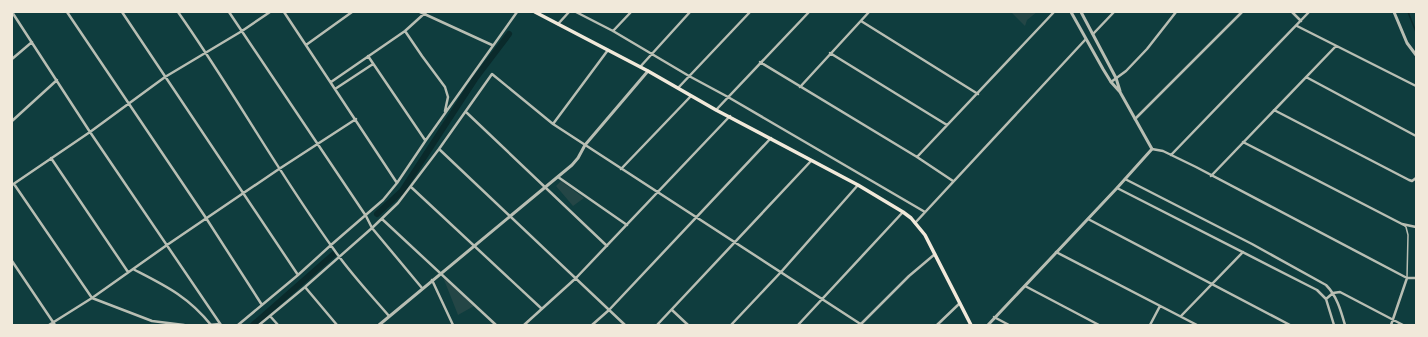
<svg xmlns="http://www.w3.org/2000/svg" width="1428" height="337" viewBox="0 0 1428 337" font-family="Roboto,sans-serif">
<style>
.green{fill:#244646}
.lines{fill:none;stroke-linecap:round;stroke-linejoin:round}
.stream{stroke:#0a2a2b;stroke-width:1.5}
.canal{stroke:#0a2a2b;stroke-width:6}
.service{stroke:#b8beb3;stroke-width:1.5}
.minor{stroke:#b8beb3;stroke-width:2.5}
.tertiary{stroke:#b8beb3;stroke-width:3}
.secondary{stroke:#f1e9da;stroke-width:3.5}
</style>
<rect width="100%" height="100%" fill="#0f3d3e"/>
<path class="green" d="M1011,12H1037L1027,20L1025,26Z
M561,181L584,198L573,206L556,186Z
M443,277L474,306L458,315Z"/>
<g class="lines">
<path class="stream" d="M1408,12L1416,32"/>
<path class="canal" d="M377,214L402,191L475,79L509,34
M253,325L335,253"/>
<path class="service" d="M1402,224L1406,227L1408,235L1407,278"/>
<path class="minor" d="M12,12L90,132L221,325
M67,12L206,218L262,305
M122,12L298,275
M178,12C233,90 279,174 335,251C351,274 371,295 389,316
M229,12L366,216L372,228L422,288
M284,12L397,183
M420,12L492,45
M576,12L613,31L689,76L728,97L925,212
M1292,12L1301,21
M861,21L978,94
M558,24L569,12
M1297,26L1416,86
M405,31L422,56L445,87L448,97L445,111
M613,31L631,12
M1093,34L1114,12
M306,45L352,12
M830,53L947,125
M368,56L425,140
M12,59L32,42
M760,62L917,157L953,181
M640,67L690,12
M1306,77L1416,136
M331,82L405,31L426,12
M1111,82L1126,71L1147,49L1176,12
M800,87L869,12
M678,88L750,12
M335,89L373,64
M716,110L809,12
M1274,110L1409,180L1412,181L1416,178
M466,112L607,246
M1135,119L1242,12
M12,121L57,80
M553,124L608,50
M1243,142L1402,224L1416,227
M439,149L625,325
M1152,149L1163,151L1196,167L1407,278L1391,325
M1171,155L1309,12
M917,157L1054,12
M51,158L128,272
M621,169L691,96
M1211,176L1336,46
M558,177L627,225
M1125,179L1252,244L1326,285C1337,296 1341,311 1345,325
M14,184L92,298L152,321L184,325
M12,185L90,132L165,77L242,31L270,12
M411,187L542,309
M1117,188L1317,290L1326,299L1334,325
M382,219L496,325
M1088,219L1290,325
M915,223L1085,40
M1056,252L1197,325
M12,261L55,325
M133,269C164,285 188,296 211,325
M1407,278H1416
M432,280L453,325
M1025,286L1099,325
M305,287L337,325
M1326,299L1333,293L1340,292L1403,325
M672,310L688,325
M270,316L278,325
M1181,316L1243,252
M994,317L1009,325
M861,324L909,276L935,254
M49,325L92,298L167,245L279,169L356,119
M209,325L220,324
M238,325L298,275L331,245L383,200L397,183L426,140L517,12
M259,325L305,287L372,228L398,203L439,149L492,74L553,124L862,325
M524,325L576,278L730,116
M592,325L609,310L771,138
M657,325L811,161
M731,325L781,272L858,185
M798,325L903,212
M937,325L960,303
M1150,325L1160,306"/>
<path class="tertiary" d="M1081,12L1116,78L1120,91
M1394,12L1407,43L1416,55
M379,325L572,165L578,158L585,145L648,71
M988,325L1117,188L1152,149L1120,92L1111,82L1103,69L1071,12"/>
<path class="secondary" d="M535,12L648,71L716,110L858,185L903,212L911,218L925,235L971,325"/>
</g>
<rect width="1428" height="337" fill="none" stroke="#f1e9da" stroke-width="26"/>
</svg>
